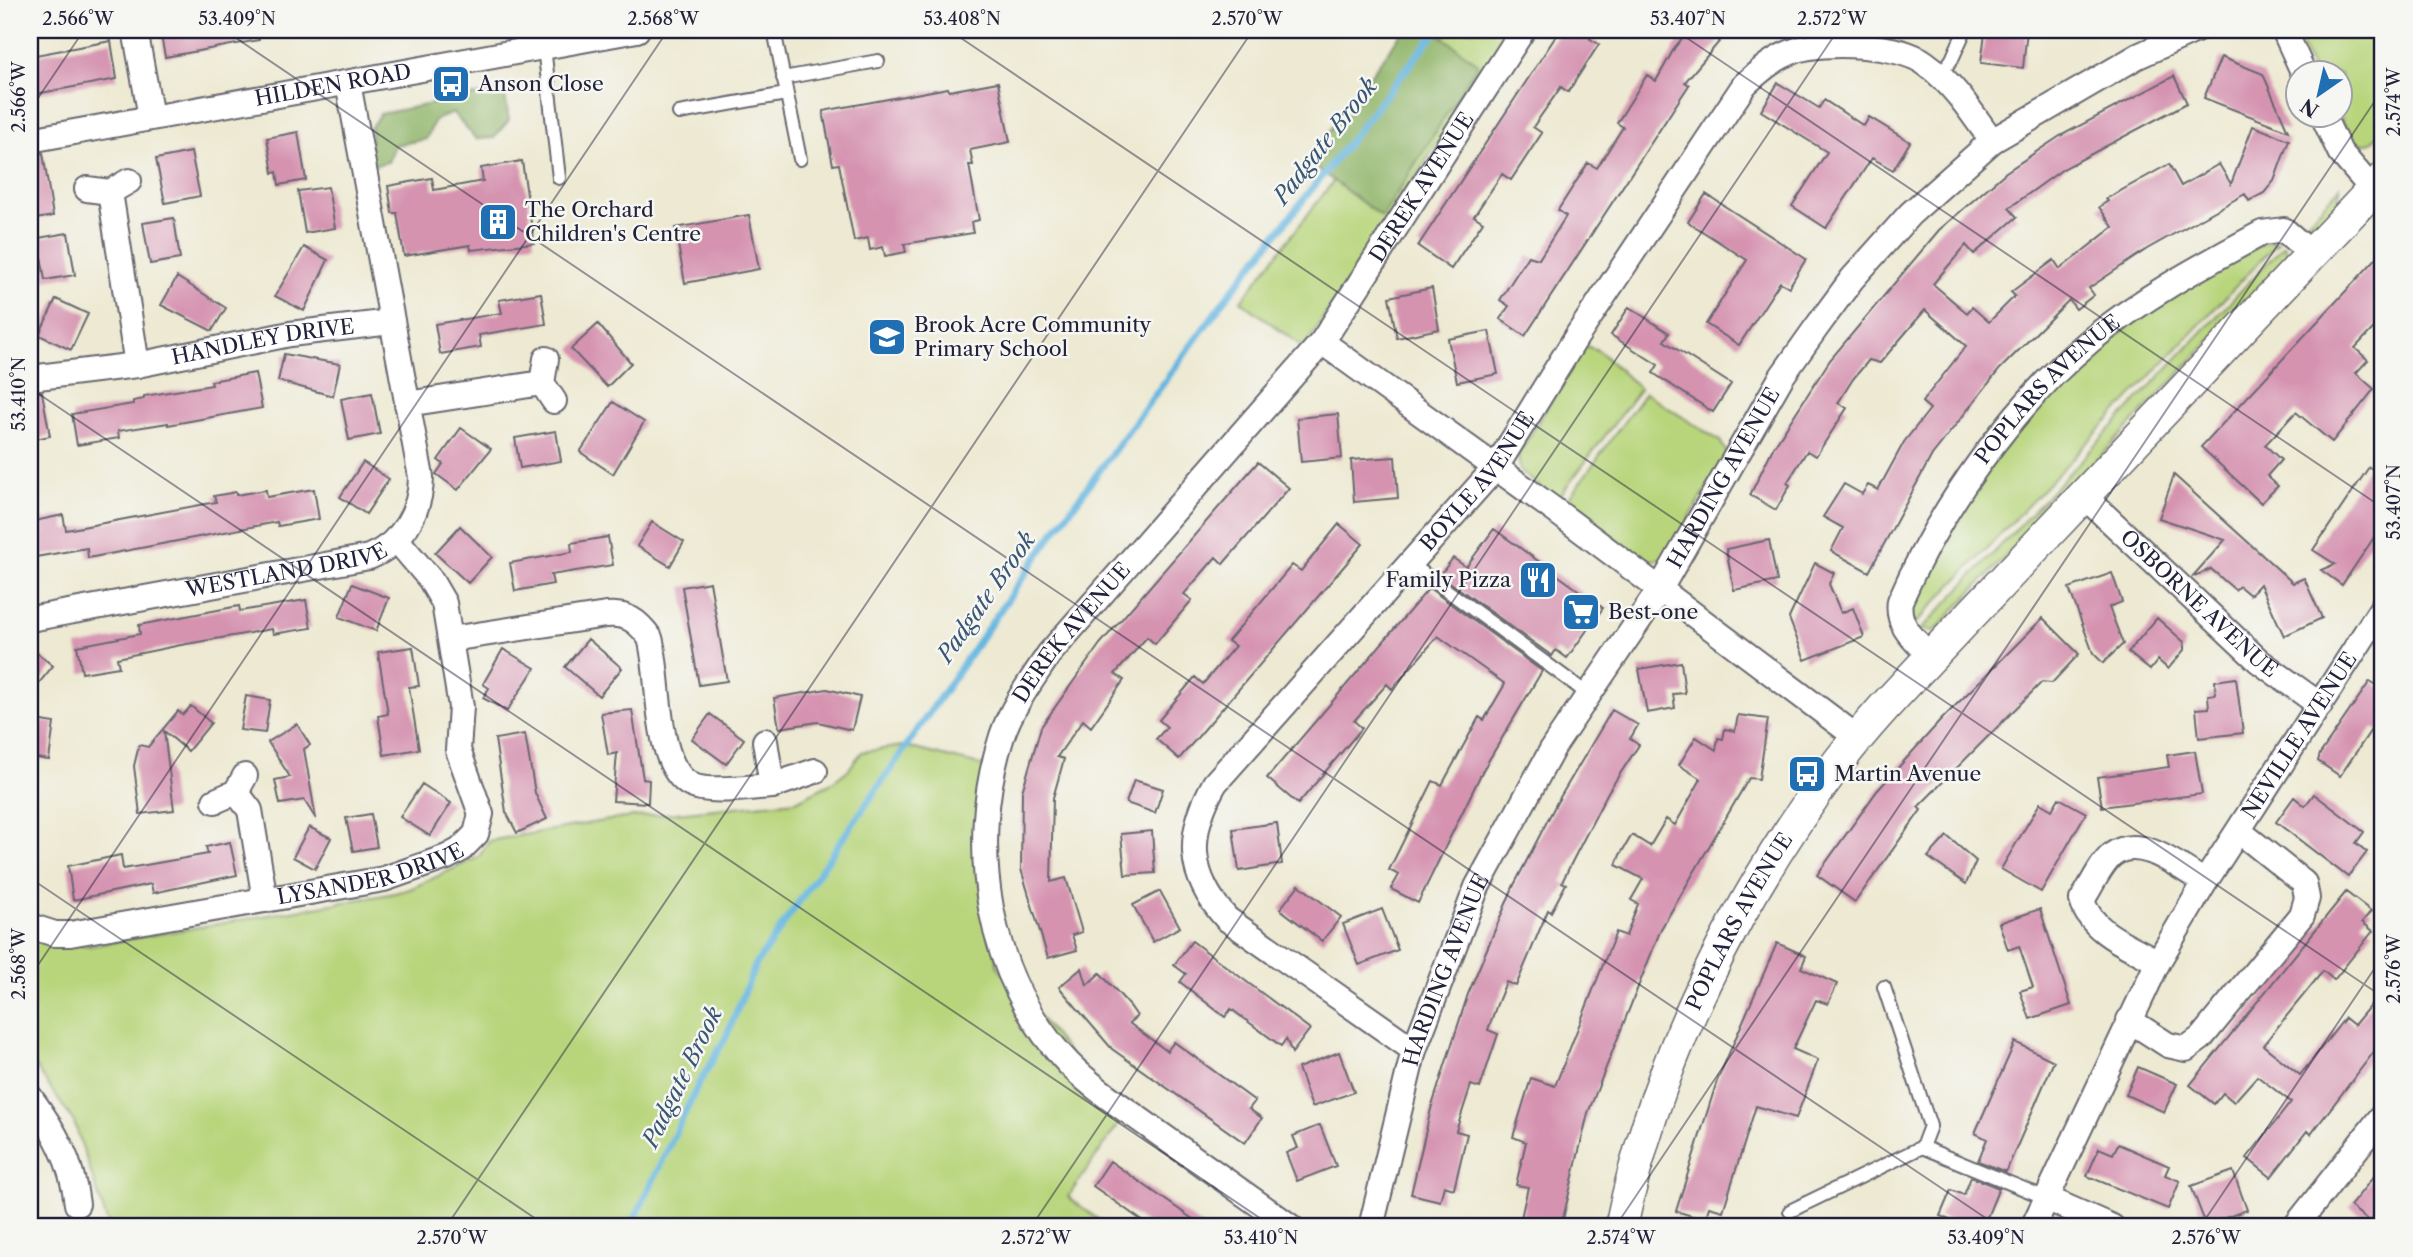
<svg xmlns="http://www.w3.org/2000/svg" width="2413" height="1257" viewBox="0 0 2413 1257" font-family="'Libre Caslon Text',serif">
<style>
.green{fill:#b8d57b;stroke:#6d7c5b;stroke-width:2}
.forest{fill:#92b66b;stroke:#5a6c53;stroke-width:2}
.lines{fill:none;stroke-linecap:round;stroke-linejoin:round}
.stream{stroke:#65b6e0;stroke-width:7}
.building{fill:#d593b0}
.service-casing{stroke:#696870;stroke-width:16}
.minor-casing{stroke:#696870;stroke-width:28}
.tertiary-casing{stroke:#696870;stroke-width:35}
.service{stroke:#fff;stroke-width:12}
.minor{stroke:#fff;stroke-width:24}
.tertiary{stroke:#fff;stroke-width:32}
.ticks{fill:none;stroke:#22223b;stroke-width:2;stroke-opacity:0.45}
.labels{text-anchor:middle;stroke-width:5;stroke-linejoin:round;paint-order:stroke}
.poi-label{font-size:21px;fill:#22223b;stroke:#f6f6f2;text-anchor:start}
.street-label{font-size:21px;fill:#22223b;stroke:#f6f6f2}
.water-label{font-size:23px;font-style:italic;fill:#395675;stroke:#f6f6f2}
.neatline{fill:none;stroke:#22223b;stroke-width:2.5}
.ticks-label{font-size:18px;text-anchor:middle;fill:#22223b}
</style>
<rect width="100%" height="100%" fill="#f6f6f2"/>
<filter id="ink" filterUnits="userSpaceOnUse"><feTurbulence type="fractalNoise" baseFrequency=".0143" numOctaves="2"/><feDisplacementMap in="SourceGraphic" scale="14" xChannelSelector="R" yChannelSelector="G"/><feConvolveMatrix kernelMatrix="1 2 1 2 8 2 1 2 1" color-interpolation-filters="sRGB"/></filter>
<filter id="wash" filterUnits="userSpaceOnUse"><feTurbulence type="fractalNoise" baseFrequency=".00686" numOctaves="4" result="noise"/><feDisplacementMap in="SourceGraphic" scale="28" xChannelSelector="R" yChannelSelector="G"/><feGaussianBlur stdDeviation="1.57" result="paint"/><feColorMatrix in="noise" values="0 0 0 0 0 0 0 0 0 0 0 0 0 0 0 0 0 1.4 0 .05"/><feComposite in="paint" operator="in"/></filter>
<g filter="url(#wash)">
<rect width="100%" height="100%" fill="#ede9d2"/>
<path class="green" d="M1450,30H1511L1304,348L1241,301Z
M2294,30H2383V131L2372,142C2335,153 2339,95 2340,74L2314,73Z
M2340,187L2338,206L2313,231L2301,229Z
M2266,242H2278L1914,625L1910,609L1913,595L1957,516L2001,451L2076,365L2167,298Z
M2284,245L2288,253L2286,261L1935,631L1921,630Z
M1585,346L1598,350L1640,389L1556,501L1520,470L1518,455Z
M1645,393L1720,441L1727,453L1667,557C1634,573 1589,525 1563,506Z
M903,746L984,766L997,965L1122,1119L1068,1197L1108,1227H109L74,1122L30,1059V937L90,946L390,894L410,889L479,857L489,841L615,819L796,801L830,784L848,770L862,752Z"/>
<path class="forest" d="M1404,30H1434L1478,64L1382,217L1307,161Z
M504,90L509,120L494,138L476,139L453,113L435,120L426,139L395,145L388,162L370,166L371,127L380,114Z"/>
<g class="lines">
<path class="stream" d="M631,1227L698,1085L726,1037L756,964L1050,538L1223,302L1437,30"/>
</g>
<g id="blocks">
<path class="building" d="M160,30H258L259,40L165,57Z
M1560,30H1596L1590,39L1599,44L1568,92L1561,87L1533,127L1542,133L1511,180L1502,174L1474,216L1483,222L1451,269L1418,246Z
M1689,30H1729L1685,82L1689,85L1525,336L1500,319L1509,306L1500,300L1528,256L1539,259L1566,216L1558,210L1588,163L1597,168L1623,127L1617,123L1647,75L1656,81L1675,47Z
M1998,30H2027L2023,68L1981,63L1985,33L1998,34Z
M111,41L117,79L30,95V56Z
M2221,57L2263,74L2288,131L2204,98Z
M2174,76L2187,103L2063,169L2009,208L2017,217L1974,254L1966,245L1933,284L1967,313L1972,307L1989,322L2015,296L2011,292L2054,260L2060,269L2113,227L2099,207L2108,201L2106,199L2169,164L2181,186L2219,164L2231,184L2253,126L2289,140L2274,181L2264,193L2249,201L2245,194L2147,249L2089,288L2094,295L2076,309L2069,300L2000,369L1932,455L1869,572L1831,551L1843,528L1823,517L1844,484L1862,494L1868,485L1878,490L1904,442L1930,409L1922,402L1966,346L1925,310L1880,363L1869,360L1853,379L1838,403L1847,408L1816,456L1807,451L1787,483L1790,485L1776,510L1750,495L1773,448L1830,360L1939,230L2006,172L2060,136Z
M998,82L1010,142L970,150L973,165H969L979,220L971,222L973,233L904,244L906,252L885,256L883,247L870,250L868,238L854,241L839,164L833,165L823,111L948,88L949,91Z
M1778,83L1819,108L1824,100L1864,126L1869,117L1910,142L1893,170L1872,158L1826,228L1792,206L1827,152L1761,111Z
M298,132L306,180L279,185L277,172L273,173L267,138Z
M191,152L200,196L165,203L156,159Z
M43,153L53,216L30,220V154Z
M522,161L534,243L471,250L470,245L404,256L397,213H392L388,186L432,178L434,190L483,181L481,168Z
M328,187L335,228L305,233L298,191Z
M1706,194L1806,259L1789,287L1780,282L1739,345L1706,324L1747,260L1688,222Z
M749,215L759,269L685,283L675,228Z
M174,218L180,259L150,264L143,223Z
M68,233L75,275L45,280L38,238Z
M304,247L328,260L304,311L275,296Z
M2383,251V318L2355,348L2368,360L2356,373L2374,389L2332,442L2296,412L2265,445L2281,460L2267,476L2278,486L2261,503L2201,447Z
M177,277L226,308L212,331L161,305Z
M1432,288L1439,329L1397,338L1389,297Z
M541,293L546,324L479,335L481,347L440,354L435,324L502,313L499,300Z
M56,299L88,314L71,350L39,335Z
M1629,307L1669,333L1664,341L1731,384L1713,412L1653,373L1658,365L1611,335Z
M598,324L631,363L607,387L571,349Z
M1489,331L1498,374L1457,382L1448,339Z
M284,354L340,364L333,396L278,381Z
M255,373L262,408L168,425V423L118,431L119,438L77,445L72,414L133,404V401L144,399V396L212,385L211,381Z
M42,392L50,436L30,440V393Z
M372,393L380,434L349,440L341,399Z
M613,402L644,422L613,474L580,452Z
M1338,414L1342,458L1301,462L1297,418Z
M461,428L491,449L458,490L436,474L443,464L438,460Z
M556,431L561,461L520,468L515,438Z
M1395,457L1398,498L1354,502L1351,460Z
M363,462L389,479L366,514L340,497Z
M1258,462L1289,488L1223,564L1216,557L1184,594L1192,600L1155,644L1147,637L1115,674L1124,680L1091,727L1083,720L1057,757L1064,759L1053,798L1051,882L1066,878L1082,932L1072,935L1077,950L1048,958L1021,869L1022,792L1041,727L1100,644Z
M2369,467L2383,476V524L2342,585L2321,570L2335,564L2313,550Z
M2174,475L2293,583L2304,578L2322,618L2284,636L2260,584L2250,595L2239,586L2235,590L2211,569L2192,577L2225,540L2159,518Z
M314,489L319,519L278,526L277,522L88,558L87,548L30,558V522L63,515L66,530L216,502L214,496L236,492V495L266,490L267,497Z
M652,522L684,542L670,566L637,546Z
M1339,524L1363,544L1179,759L1156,739L1167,727L1159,720L1195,677L1203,684L1235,646L1228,641L1292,565L1301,571Z
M460,526L492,557L468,583L435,553Z
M1494,529L1603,608L1567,658L1556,650L1552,656L1440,575L1453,558L1466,567Z
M608,537L613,565L551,575L553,584L515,591L510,563L572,552L571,543Z
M1769,540L1777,581L1734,590L1726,549Z
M1815,563L1834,573L1829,584L1841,613L1853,608L1864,637L1805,660L1789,618Z
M2112,573L2122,602L2109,607L2123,644L2103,663L2093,653L2069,588Z
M710,582L727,681L699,685L682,587Z
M352,584L389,598L376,631L339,617Z
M1429,588L1542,671L1483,770L1418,903L1391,889L1399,875L1389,870L1433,781L1442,785L1479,717L1484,720L1505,684L1438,636L1392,689L1387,684L1354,721L1362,728L1298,804L1267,778Z
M306,600L311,628L273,634L272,629L181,645L117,658L119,667L82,673L77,646L140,634L139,625L239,606L240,611Z
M2043,618L2079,654L2052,683L2042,682L1918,807L1921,810L1855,902L1817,875L1877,791L1942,719Z
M2157,618L2184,642V650L2168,669L2158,660L2150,670L2128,652Z
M588,639L622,668L599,696L565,667Z
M30,647L53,666L30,694Z
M413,647L419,686L409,687L419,749L384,755L378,716L388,714L378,652Z
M503,649L535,668L507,711L483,698L489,688L483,684Z
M1681,662L1685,693L1673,694L1675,708L1647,713L1639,669Z
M2236,678L2243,733L2199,738L2196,709L2209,708L2208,695L2216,694L2215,681Z
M2370,681L2383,689V734L2373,727L2340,776L2318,761L2320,754Z
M827,689L860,697L852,730L818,722L779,728L774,698Z
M246,696L270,700L265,733L240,730Z
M191,706L211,723L188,751L164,731L174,810L140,814L134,766L139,745L148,747L178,711L183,715Z
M632,710L643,779L649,780L648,803L613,801L617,753L608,755L601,713Z
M1612,710L1638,725L1630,739L1639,745L1608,792L1573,860L1562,882L1566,884L1551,912L1548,910L1516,986L1506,982L1497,1004L1488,1030L1498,1034L1480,1088L1471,1085L1456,1131L1467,1134L1454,1189L1444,1186L1440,1201L1411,1194L1431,1109L1468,994L1513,887L1556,804Z
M710,714L744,739L726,764L692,739Z
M1738,715L1768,719L1759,779L1749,778L1661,929L1588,1113L1561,1227H1519L1528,1187L1516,1185L1526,1142L1513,1137L1531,1078L1555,1086L1616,932L1626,936L1638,904L1631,900L1643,879L1616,865L1620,855L1632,835L1650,846L1666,819L1675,825L1701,779L1679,765L1696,737L1716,750L1718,738L1723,739L1725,729L1735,731Z
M30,719L54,723L49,760L30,757Z
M297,724L310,745L304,749L316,819L304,800L280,804L275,780L290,777L268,742Z
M525,734L535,793L547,819L517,833L506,812L495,739Z
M2195,751L2202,794L2102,807L2097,777L2169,767L2167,755Z
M1134,780L1163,789L1155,813L1126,803Z
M422,784L451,803L430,836L400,817Z
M2314,794L2364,832L2356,843L2367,852L2348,877L2276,822L2294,797L2305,806Z
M2059,798L2086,813L2041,892L2001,869L2040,803L2052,810Z
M371,814L377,847L353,851L346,818Z
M1277,823L1282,864L1239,871L1233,829Z
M309,827L331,838L315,869L293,857Z
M1152,831L1155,873L1125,875L1121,834Z
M1947,836L1976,861L1966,884L1928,857Z
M230,842L237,875L153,893L151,884L73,900L68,866L121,855L123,869L208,854L206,847Z
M1299,885L1341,917L1322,941L1280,909Z
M1160,891L1180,927L1153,942L1133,905Z
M2346,892L2371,911L2362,922L2373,931L2334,980L2323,971L2263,1045L2300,1075L2345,1018L2354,1025L2383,990V1040L2311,1134L2307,1131L2271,1177L2247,1158L2291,1102L2257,1076L2234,1102L2223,1093L2214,1104L2190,1085Z
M1382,909L1398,950L1359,965L1343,924Z
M2040,909L2071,1005L2030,1019L2020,991L2033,987L2019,946L2008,950L1999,923Z
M1192,941L1310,1029L1292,1053L1286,1039L1281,1046L1231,1009L1225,1017L1180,982L1186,974L1174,965Z
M1777,943L1806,956L1801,968L1837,984L1828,1004L1816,1000L1793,1049L1818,1060L1796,1118L1756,1106L1723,1211L1709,1207L1705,1220L1676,1211L1717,1081Z
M1082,968L1087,985L1100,973L1130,1006L1137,1016L1129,1023L1167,1051L1174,1042L1255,1101L1249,1109L1262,1118L1245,1143L1112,1049L1059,987Z
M2015,1042L2054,1061L2006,1172L1978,1161L1987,1139L1975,1133Z
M1339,1052L1354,1092L1312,1107L1298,1068Z
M2138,1067L2177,1084L2164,1112L2126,1095Z
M1320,1125L1336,1166L1297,1181L1286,1153L1298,1148L1293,1136Z
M2118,1144L2169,1166L2165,1175L2180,1181L2168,1209L2087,1176L2099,1148L2113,1154Z
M1110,1161L1204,1227H1151L1093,1186Z
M2383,1165V1206L2370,1222L2350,1206Z
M2233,1171L2247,1210L2206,1225L2191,1186Z
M1971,1177L1999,1188L1983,1227H1966L1940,1216L1951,1190L1964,1195Z"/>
</g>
</g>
<g filter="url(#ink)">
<use href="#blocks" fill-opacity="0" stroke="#696870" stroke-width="2"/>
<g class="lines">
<defs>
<path id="service" d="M774,30L800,159
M544,47L559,178
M1940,75L1952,59L1965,30
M783,78L878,61
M679,113L786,94
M1411,564L1588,694
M1884,987L1930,1126L1922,1147
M1790,1211L1922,1147L2046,1198"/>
<g id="minor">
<path d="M135,30L151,117"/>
<path d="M2284,30L2304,74"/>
<path d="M2323,116L2340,152L2372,189"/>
<path id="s1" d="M30,140L637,30"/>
<path d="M87,189L110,192L129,181"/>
<path d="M110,192L137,365"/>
<path d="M1322,342L1553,509L1858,738"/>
<path d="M546,359L542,383L554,401"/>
<path id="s2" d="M30,378L137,365L290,334L391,322"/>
<path d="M407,404L542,383"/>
<path id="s3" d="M2083,495L2259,661L2320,705"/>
<path id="s4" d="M30,619L369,557C402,544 421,511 421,477L348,83"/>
<path d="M451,639L606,615C627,613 638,621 650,638C661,674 653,766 691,785C708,794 752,787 772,786"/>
<path id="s5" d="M1931,657C1915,640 1896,626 1900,601C1940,508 2013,405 2091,340C2143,297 2203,265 2262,233L2284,230L2312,254"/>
<path d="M765,741L772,786L815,771"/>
<path d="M236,792L250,810L265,900"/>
<path d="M215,801L236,792L245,776"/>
<path id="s6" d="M30,926L55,934H70L384,879L447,857L460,850L476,834L481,814L458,750L461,707L444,603L430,579L396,539"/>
<path d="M2158,962C2130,946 2091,933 2082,900C2091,887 2100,865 2112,855C2140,833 2180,868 2205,882"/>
<path d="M2129,1020L2168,1045L2186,1049L2201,1038L2302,915L2307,898L2304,883L2239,831"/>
<path id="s7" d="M1414,1050L1227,919C1187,875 1186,834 1215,783L1496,467L1577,336L1745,84C1760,71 1774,58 1794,51C1824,40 1899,44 1925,63C1953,83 1972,113 1992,141"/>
<path d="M30,1097C55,1131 72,1161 77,1204"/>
<path d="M2046,1198L2112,1227"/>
<path id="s8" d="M1291,1227C1246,1195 1202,1164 1157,1132C1127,1110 1095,1090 1069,1064C987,979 966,846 1002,736C1012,706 1032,680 1049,654L1322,342L1523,30"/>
<path id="s9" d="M1371,1227L1414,1050L1477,887L1554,746L1660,589L1782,376L1816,328L1852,279L1910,214L1992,141L2138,56L2196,30"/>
<path id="s10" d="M2033,1227L2158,962L2205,882L2383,606"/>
<path d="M2295,1227L2383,1115"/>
</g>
<g id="tertiary">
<path id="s11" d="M1621,1227C1656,1060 1737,896 1840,760C1868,723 1900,690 1931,657L2383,179"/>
</g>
</defs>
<use href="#service" class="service-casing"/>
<use href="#minor" class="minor-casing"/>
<use href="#tertiary" class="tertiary-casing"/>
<use href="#service" class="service"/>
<use href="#minor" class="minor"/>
<use href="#tertiary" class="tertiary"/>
</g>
</g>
<path class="ticks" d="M224,30L1999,1227M949,30L2383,997M1675,30L2383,508M30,110L84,30M30,388L1273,1227M30,878L548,1227M30,977L668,30M446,1227L1253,30M1031,1227L1838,30M1615,1227L2383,89M2200,1227L2383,956"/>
<defs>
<symbol id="bus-square" viewBox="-11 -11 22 22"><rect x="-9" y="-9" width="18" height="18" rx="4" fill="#1f6fb2" stroke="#f6f6f2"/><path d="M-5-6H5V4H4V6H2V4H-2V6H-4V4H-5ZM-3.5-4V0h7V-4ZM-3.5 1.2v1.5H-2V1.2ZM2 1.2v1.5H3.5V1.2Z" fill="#fff"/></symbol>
<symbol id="building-square" viewBox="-11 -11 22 22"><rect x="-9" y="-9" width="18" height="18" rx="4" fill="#1f6fb2" stroke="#f6f6f2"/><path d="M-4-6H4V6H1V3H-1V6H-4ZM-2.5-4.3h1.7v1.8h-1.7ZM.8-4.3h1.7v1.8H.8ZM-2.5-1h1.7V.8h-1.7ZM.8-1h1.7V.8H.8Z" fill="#fff"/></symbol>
<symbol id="school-square" viewBox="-11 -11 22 22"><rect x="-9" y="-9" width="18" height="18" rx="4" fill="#1f6fb2" stroke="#f6f6f2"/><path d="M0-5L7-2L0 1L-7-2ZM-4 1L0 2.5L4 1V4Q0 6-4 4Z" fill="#fff"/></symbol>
<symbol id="restaurant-square" viewBox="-11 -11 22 22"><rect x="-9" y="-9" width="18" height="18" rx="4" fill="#1f6fb2" stroke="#f6f6f2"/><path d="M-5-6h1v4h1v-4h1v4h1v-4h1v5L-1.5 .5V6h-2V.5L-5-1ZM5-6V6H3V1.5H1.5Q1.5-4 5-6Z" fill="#fff"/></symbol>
<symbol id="supermarket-square" viewBox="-11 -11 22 22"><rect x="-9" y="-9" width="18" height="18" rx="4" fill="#1f6fb2" stroke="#f6f6f2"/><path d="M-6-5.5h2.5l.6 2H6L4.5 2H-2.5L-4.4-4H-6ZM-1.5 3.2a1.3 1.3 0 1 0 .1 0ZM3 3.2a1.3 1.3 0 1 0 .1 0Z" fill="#fff"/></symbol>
</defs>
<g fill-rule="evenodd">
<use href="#bus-square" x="429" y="62" width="44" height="44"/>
<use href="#building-square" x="476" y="200" width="44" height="44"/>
<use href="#school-square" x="865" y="315" width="44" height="44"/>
<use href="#restaurant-square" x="1516" y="558" width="44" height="44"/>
<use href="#supermarket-square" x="1559" y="590" width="44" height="44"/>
<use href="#bus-square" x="1785" y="752" width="44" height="44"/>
</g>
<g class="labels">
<g class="poi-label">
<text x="478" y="91">Anson Close</text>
<text x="525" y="217">The Orchard<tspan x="525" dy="24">Children's Centre</tspan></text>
<text x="914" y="332">Brook Acre Community<tspan x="914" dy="24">Primary School</tspan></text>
<text x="1511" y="587" text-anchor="end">Family Pizza</text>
<text x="1608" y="619">Best-one</text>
<text x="1834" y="781">Martin Avenue</text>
</g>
<g class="street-label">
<text dy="7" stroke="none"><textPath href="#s1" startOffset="308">HILDEN ROAD</textPath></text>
<text dy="7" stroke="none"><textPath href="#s8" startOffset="1320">DEREK AVENUE</textPath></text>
<text dy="7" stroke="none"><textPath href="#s2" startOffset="236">HANDLEY DRIVE</textPath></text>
<text dy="7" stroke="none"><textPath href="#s5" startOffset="327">POPLARS AVENUE</textPath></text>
<text dy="7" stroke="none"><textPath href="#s9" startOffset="835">HARDING AVENUE</textPath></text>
<text dy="7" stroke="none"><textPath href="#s7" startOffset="777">BOYLE AVENUE</textPath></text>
<text dy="7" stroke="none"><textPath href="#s4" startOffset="261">WESTLAND DRIVE</textPath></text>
<text dy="7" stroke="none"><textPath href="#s3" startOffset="159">OSBORNE AVENUE</textPath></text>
<text dy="7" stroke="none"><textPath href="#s8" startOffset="752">DEREK AVENUE</textPath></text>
<text dy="7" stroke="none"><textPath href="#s10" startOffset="560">NEVILLE AVENUE</textPath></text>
<text dy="7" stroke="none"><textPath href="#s6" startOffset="348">LYSANDER DRIVE</textPath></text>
<text dy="7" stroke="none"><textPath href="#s11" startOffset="329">POPLARS AVENUE</textPath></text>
<text dy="7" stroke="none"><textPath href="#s9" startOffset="268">HARDING AVENUE</textPath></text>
</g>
<g class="water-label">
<text transform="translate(1325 141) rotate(-52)" y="8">Padgate Brook</text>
<text transform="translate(986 597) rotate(-55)" y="8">Padgate Brook</text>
<text transform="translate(682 1077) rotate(-64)" y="8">Padgate Brook</text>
</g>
</g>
<rect width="2413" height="1257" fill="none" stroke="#f6f6f2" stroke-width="77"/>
<g transform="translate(2319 94) rotate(214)"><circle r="33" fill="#f6f6f2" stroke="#a1a1a9" stroke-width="2"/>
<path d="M0-5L12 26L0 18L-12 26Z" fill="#1f6fb2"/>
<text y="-10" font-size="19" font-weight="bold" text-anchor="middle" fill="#22223b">N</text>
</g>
<rect x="38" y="38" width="2336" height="1180" class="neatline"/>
<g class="ticks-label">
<text x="78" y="25">2.566°W</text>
<text x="237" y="25">53.409°N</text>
<text x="663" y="25">2.568°W</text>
<text x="962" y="25">53.408°N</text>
<text x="1247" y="25">2.570°W</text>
<text x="1688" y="25">53.407°N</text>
<text x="1832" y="25">2.572°W</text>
<text transform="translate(19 97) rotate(-90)" y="6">2.566°W</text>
<text transform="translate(2394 102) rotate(-90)" y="6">2.574°W</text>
<text transform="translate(19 394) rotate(-90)" y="6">53.410°N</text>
<text transform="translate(2394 502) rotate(-90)" y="6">53.407°N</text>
<text transform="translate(19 964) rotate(-90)" y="6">2.568°W</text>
<text transform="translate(2394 969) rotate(-90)" y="6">2.576°W</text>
<text x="452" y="1244">2.570°W</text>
<text x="1036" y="1244">2.572°W</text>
<text x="1261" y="1244">53.410°N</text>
<text x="1621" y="1244">2.574°W</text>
<text x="1986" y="1244">53.409°N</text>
<text x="2206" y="1244">2.576°W</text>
</g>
</svg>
